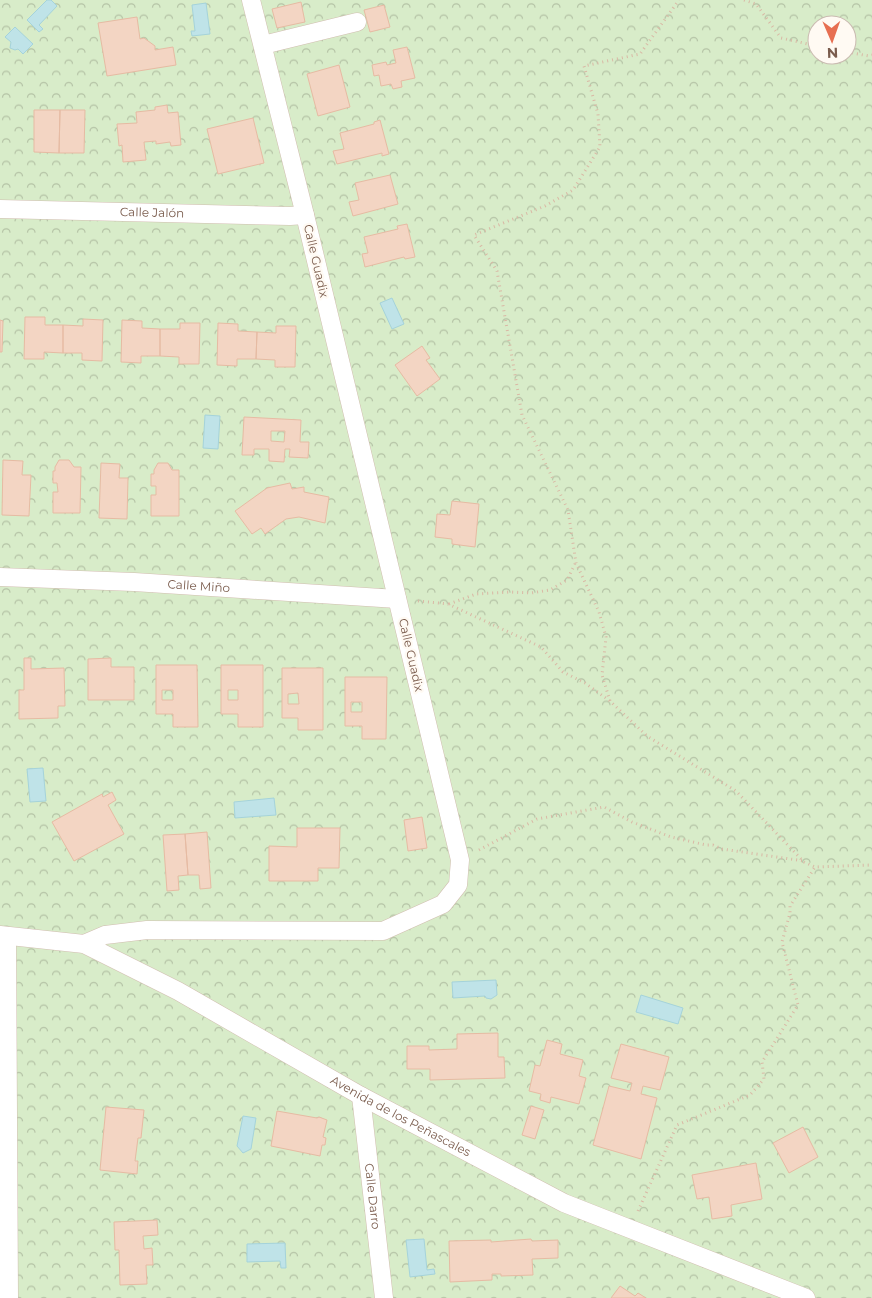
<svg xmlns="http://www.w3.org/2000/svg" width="872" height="1298" viewBox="0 0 872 1298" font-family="Montserrat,sans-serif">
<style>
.park{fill:url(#park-crowns);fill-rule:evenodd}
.water{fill:#bfe3e8;stroke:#a5d3da}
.building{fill:#f3d5c3;stroke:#e6bba3;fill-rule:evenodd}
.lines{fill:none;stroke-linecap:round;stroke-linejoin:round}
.minor-casing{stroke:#d1beb0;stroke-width:19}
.path{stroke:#d9b8a5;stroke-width:3;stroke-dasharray:1 4;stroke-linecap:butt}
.minor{stroke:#fff;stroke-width:18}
.labels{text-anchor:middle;stroke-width:4.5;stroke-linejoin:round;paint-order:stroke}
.street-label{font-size:12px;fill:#7a5c4d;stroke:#fffaf3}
</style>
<defs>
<pattern id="park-crowns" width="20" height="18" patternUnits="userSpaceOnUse" patternTransform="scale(1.25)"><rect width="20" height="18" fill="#d8ecc9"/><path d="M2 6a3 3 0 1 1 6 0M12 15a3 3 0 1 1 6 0" fill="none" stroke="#b4c2a5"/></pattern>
</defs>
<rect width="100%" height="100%" fill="#fdf6ec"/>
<path class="park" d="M0,0H872V1298H0ZM817,25H847V55H817Z"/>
<path class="water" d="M47,0H51L57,6L39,25L43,29L39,32L27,20Z
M206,3L210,34L192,36L191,31H195L192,5Z
M15,27L33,44L23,54L18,49L15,50L10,48L11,42L5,37Z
M392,298L404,324L392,329L380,303Z
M205,415L220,416L218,449L203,448Z
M43,768L46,801L30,802L27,769Z
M274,798L276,815L235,818L234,802Z
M496,980L497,995L491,999L486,998L485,996L453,998L452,982Z
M641,995L683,1008L678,1024L636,1012Z
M243,1116L256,1118L251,1149L243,1153L237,1146Z
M424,1239L427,1270L434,1269L435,1274L410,1277L406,1240Z
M285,1243L286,1268H281L280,1261L247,1262V1244Z"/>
<path class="building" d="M301,2L305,22L277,28L272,9Z
M384,5L390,27L370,32L364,10Z
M137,17L140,39L144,38L155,46V50L173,47L176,65L107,76L98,23Z
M407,47L415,78L401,81L402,87L393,89L391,84L381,86L379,75L374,76L372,65L386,62L387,65L396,63L393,50Z
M339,65L350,107L318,116L307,74Z
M167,105L168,113L178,112L181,145L171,146L170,142L156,144V141L144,142L146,160L123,162L122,145L119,146L117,124L137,123L136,112L155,110V107Z
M34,110H60L59,153L34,152Z
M60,110H85L84,153H59Z
M253,118L264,163L218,174L207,129Z
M380,120L389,154L382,156V153L337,164L333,151L344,149L340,133L374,124V122Z
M390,175L398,204L353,216L349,202L359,200L355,183Z
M407,224L415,257L405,259L404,257L365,267L362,254L368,253L364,237L398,229L397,226Z
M25,317H45V325H63V353L44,352V359H24Z
M83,319L103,320L102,361L82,360V353H63V325L83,326Z
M0,320L3,321L2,352H0Z
M122,320L142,321V328L160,329V356H141V363L121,362Z
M180,323H200L199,364H179V357L160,356V329H180Z
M218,323L238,324V331L257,332L256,359H237V366L217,365Z
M276,326H296L295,367H275V360L256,359L257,332L276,333Z
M422,346L430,358L426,360L440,379L417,396L395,365Z
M244,417L301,420L300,442H309L308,458L289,457L290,449H285L284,462L269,461V449H254V455H242ZM271,431H285L284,442L271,441Z
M3,460L23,461L22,475H31L29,516L2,515Z
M59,460H69L74,467H81L80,513H53V492H58L57,483H53V471H55V467Z
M101,463L120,464L119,478H128L127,519L99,518Z
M158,463H168L172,470H179V516H151V495H156V486H151V474H154V470Z
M290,483L292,489L304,487V492L329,497L325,523L299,517L286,519L265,534L261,528L252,534L235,511L267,488Z
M452,501L479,504L475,547L452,544V539L435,537L437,514L450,515Z
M24,658H31V669L64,668L65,706H58V718L19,719V690H24Z
M111,658V667H134V700H88V659Z
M156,665H197L198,727H173V714H156ZM162,690H173V700H162Z
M221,665H263V727H238V714H221ZM228,690H238V700H228Z
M282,668H323V730H298V718H282ZM298,693L299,704H288V694Z
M345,677H387L386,739H362V726H345ZM351,702H362V712H351Z
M112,792L116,800L108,805L124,834L74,861L52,822L102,794L103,797Z
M422,817L427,848L408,851L404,820Z
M297,828H340L339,868H318V881H269V846L297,847Z
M207,832L211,888L200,889L199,875H188L185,834Z
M185,834L188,875L178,876L179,890L167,891L163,835Z
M498,1033V1057H504L505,1078L430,1080V1069H407V1046H429V1050L457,1049V1034Z
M547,1040L562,1044L560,1054L583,1060L579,1076L586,1078L579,1104L551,1097L550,1103L540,1100L541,1094L529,1091L535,1065L540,1066Z
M621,1044L669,1057L660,1090L643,1086L641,1094L657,1098L641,1159L593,1145L609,1086L630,1091L632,1083L611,1078Z
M531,1106L544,1110L535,1139L522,1135Z
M106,1107L144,1110L141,1138H138L135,1161H138L137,1174L100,1170Z
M277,1111L317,1118L319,1117L327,1120L323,1137L326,1138L325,1145H322L320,1156L271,1146Z
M803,1127L818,1157L789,1173L773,1143Z
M756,1163L762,1199L731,1205L732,1216L712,1219L709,1197L697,1199L692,1175Z
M157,1220L158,1235L143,1236L144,1249L152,1248L153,1265H146L147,1284L120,1285L119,1250H115L114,1222Z
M531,1239L532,1241L558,1240V1258L532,1259L533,1275L501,1276V1274H492V1280L450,1282L449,1241L491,1240V1242Z
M620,1286L635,1296L638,1293L646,1298H611Z"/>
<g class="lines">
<defs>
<g id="minor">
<path d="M263,45L357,22"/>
<path id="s1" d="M0,209L290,216L305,215"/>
<path id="s2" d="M0,577L134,582L397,599"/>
<path id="s3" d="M0,935L84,944L178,991L361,1096L564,1203L806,1298"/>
<path d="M7,936L9,1298"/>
<path d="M84,944L105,935L147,930L383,931L443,904L458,885L460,860L305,215L251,0"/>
<path id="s4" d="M361,1096L384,1298"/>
</g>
</defs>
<use href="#minor" class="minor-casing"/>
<path class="path" d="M744,0L756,4L781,38L817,46
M847,52L869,56L872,55
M418,601L448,604L541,647L563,672L585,683L610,701L647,736L736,791L804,862L815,867L872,865
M449,604L476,594L510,592L531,593L550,590L567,580L575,564
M610,701L602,675L606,637L599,612L576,563L568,510L522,415L497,271L474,235L545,206L573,190L600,147L598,114L584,66L640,54L679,0
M479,850L537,819L604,807L632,822L671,837L706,845H713L722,849L804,861
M638,1211L677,1125L750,1095L764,1079L762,1062L798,1005L782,942L790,913V906L815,867"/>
<use href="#minor" class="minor"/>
</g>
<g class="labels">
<g class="street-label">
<text dy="4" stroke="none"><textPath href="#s1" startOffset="152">Calle Jalón</textPath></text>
<text transform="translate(316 261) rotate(77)" y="4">Calle Guadix</text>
<text dy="4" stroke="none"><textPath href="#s2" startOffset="199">Calle Miño</textPath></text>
<text transform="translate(411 655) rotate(77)" y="4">Calle Guadix</text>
<text dy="4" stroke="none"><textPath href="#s3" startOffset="445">Avenida de los Peñascales</textPath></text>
<text dy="4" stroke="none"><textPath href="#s4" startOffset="101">Calle Darro</textPath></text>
</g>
</g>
<g transform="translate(832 40) rotate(178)"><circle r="24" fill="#fffaf3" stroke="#cabbb1"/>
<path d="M0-4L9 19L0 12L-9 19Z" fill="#e76f51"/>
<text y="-8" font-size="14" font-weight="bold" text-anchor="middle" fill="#7a5c4d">N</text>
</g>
</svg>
